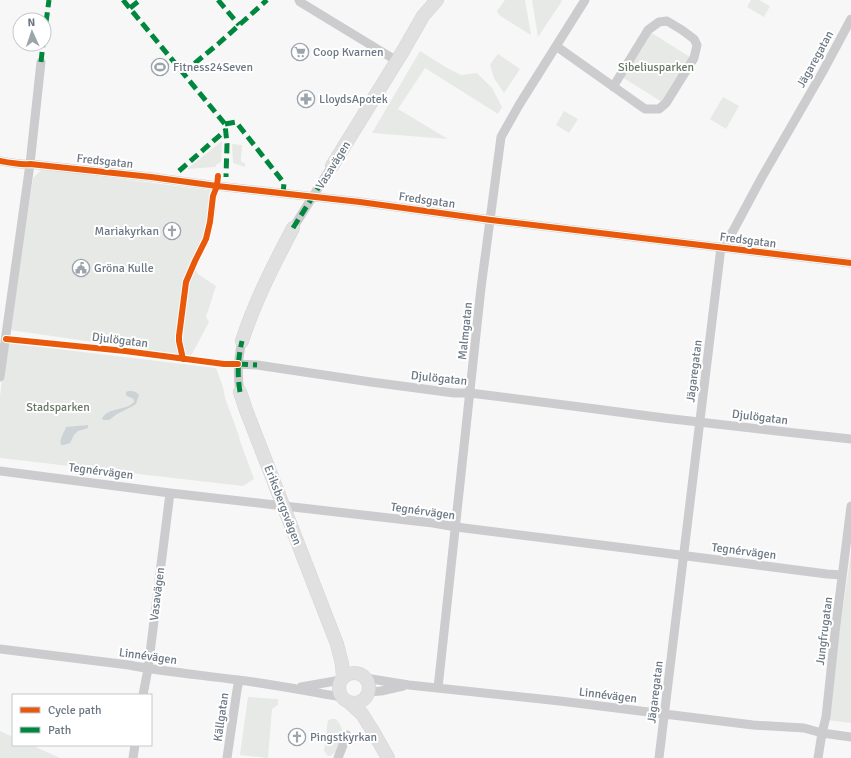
<svg xmlns="http://www.w3.org/2000/svg" width="851" height="758" viewBox="0 0 851 758" font-family="Signika,sans-serif">
<style>
.green{fill:#e6e9e5}
.water{fill:#ccd3d6}
.lines{fill:none;stroke-linecap:round;stroke-linejoin:round}
.secondary-casing{stroke:#d3d4d5;stroke-width:14}
.minor{stroke:#ccccce;stroke-width:9}
.secondary{stroke:#e0e0e1;stroke-width:13}
.quiet{stroke:#00873e;stroke-width:5;stroke-dasharray:10 5;stroke-linecap:butt}
.cycleway-casing{stroke:#fff;stroke-width:8}
.cycleway{stroke:#e8590c;stroke-width:6}
.labels{text-anchor:middle;stroke-width:4;stroke-linejoin:round;paint-order:stroke}
.poi-label{font-size:12px;fill:#6b7784;stroke:#fff;text-anchor:start}
.street-label{font-size:12px;fill:#6b7784;stroke:#fff}
.park-label{font-size:12px;fill:#677765;stroke:#fff}
</style>
<rect width="100%" height="100%" fill="#f7f7f7"/>
<path class="green" d="M505,0H525L531,35L499,15L497,11Z
M532,0H560L562,1L538,37Z
M751,0H759L770,6L764,17L747,7Z
M650,32L690,57L662,102L622,77Z
M420,51L447,68L461,75L477,73L492,88L502,107L498,114L425,68L398,109L448,139L372,133Z
M498,54L520,69L504,93L494,78L490,65L493,60Z
M723,97L739,106L726,129L710,119Z
M564,111L578,119L569,133L556,125Z
M222,141L221,162L217,164L215,167L187,169Z
M232,144L242,145L241,158V162L245,163V167L233,163Z
M42,169L216,191V209L212,231L194,266L198,274L216,286L206,317L209,322L191,356L10,330L33,178Z
M7,343L216,368L223,387L225,398L239,436L240,441L254,479L243,486L0,458V396Z
M851,552V723L827,720Z
M248,697L278,699V705L272,709L268,758L240,755Z
M332,719H336C338,721 340,724 341,727C345,735 338,756 328,756L324,751L328,720Z
M0,731L13,737V745H31L60,758H0Z"/>
<path class="water" d="M128,391C133,391 136,391 139,395L136,404L133,406L117,414L109,420H104L102,419C107,407 126,411 134,402C135,397 129,398 126,395V392Z
M88,425V428L78,431L74,435L70,443L64,445H61C59,439 64,433 66,427Z"/>
<g class="lines">
<defs>
<path id="secondary" d="M332,166L403,51L423,16L437,0
M242,341C255,301 274,264 293,228
M240,392L246,410L337,644L342,664L343,678
M339 688a15 15 0 1 1 30 0a15 15 0 1 1-30 0Z
M350,703L362,714L374,733L388,758"/>
</defs>
<use href="#secondary" class="secondary-casing"/>
<path class="minor" d="M299,0L300,2L397,61
M556,46L645,109H659L666,103L694,58L697,45L694,39L682,30L667,21L659,22L648,30L613,87
M0,161C10,163 20,165 30,164L151,177L217,186L360,202L491,220L851,263
M293,228L332,166
M238,364L257,365L371,382L454,393H470L588,408L664,418L699,422L786,432L851,439
M0,377L30,164L41,62
M240,392C237,374 238,358 242,341
M0,471L170,493L433,523L456,527C580,542 703,558 827,574L842,575
M0,649L129,665C165,672 202,675 238,680C273,684 307,691 341,697
M365,678L409,685L560,701L753,725L804,728L822,733L851,737
M301,687L341,680
M438,688L481,288L501,137L519,105L585,0
M368,692L381,691L403,686
M143,695L148,669L170,493
M133,758L135,745
M227,758L237,690L239,680
M338,758L347,735
M659,758L721,247L733,231L762,177L822,73L851,19
M818,758L822,733L826,717L835,633L851,506"/>
<use href="#secondary" class="secondary"/>
<path class="quiet" d="M123,0L225,124L227,144L226,177
M218,0L239,25
M130,8L140,0
M44,37L49,0
M41,62L43,44
M183,73L218,44L267,0
M225,124L236,122L284,183L283,194H285
M179,171L226,130
M293,228L332,166
M238,364L257,365
M240,392C237,374 238,358 242,341"/>
<defs>
<path id="cycleway" d="M0,161C10,163 20,165 30,164L151,177L217,186L360,202L491,220L851,263
M6,339L125,351L224,364H238
M183,359L179,341V336L186,282L195,261L206,239L210,222L213,196L217,186L218,176"/>
</defs>
<use href="#cycleway" class="cycleway-casing"/>
<use href="#cycleway" class="cycleway"/>
</g>
<defs>
<symbol id="supermarket-ring" viewBox="-11 -11 22 22"><circle r="9.5" fill="#fff" stroke="#9ca4ac" stroke-width="1.5"/><path d="M-6-5.5h2.5l.6 2H6L4.5 2H-2.5L-4.4-4H-6ZM-1.5 3.2a1.3 1.3 0 1 0 .1 0ZM3 3.2a1.3 1.3 0 1 0 .1 0Z" fill="#9ca4ac"/></symbol>
<symbol id="stadium-ring" viewBox="-11 -11 22 22"><circle r="9.5" fill="#fff" stroke="#9ca4ac" stroke-width="1.5"/><path d="M0-5a6.5 5 0 1 0 0 10a6.5 5 0 1 0 0-10ZM-3.5-1.8h7v3.6h-7Z" fill="#9ca4ac"/></symbol>
<symbol id="pharmacy-ring" viewBox="-11 -11 22 22"><circle r="9.5" fill="#fff" stroke="#9ca4ac" stroke-width="1.5"/><path d="M-2-6h4v4h4v4h-4v4h-4v-4h-4v-4h4Z" fill="#9ca4ac"/></symbol>
<symbol id="church-ring" viewBox="-11 -11 22 22"><circle r="9.5" fill="#fff" stroke="#9ca4ac" stroke-width="1.5"/><path d="M-1.2-6h2.4v3.5h3.3v2.4h-3.3V6h-2.4V-.1h-3.3v-2.4h3.3Z" fill="#9ca4ac"/></symbol>
<symbol id="civic-ring" viewBox="-11 -11 22 22"><circle r="9.5" fill="#fff" stroke="#9ca4ac" stroke-width="1.5"/><path d="M-.6-6.5H3V-4.5H.6V-3L4-1V1h2V6H-6V1h2V-1L-.6-3ZM-1.2 2.5V6h2.4V2.5Z" fill="#9ca4ac"/></symbol>
</defs>
<g fill-rule="evenodd">
<use href="#supermarket-ring" x="290" y="42" width="20" height="20"/>
<use href="#stadium-ring" x="150" y="57" width="20" height="20"/>
<use href="#pharmacy-ring" x="296" y="89" width="20" height="20"/>
<use href="#church-ring" x="162" y="221" width="20" height="20"/>
<use href="#civic-ring" x="71" y="258" width="20" height="20"/>
<use href="#church-ring" x="287" y="727" width="20" height="20"/>
</g>
<g class="labels">
<g class="poi-label">
<text x="313" y="56">Coop Kvarnen</text>
<text x="173" y="71">Fitness24Seven</text>
<text x="319" y="103">LloydsApotek</text>
<text x="159" y="235" text-anchor="end">Mariakyrkan</text>
<text x="94" y="272">Gröna Kulle</text>
<text x="310" y="741">Pingstkyrkan</text>
</g>
<g class="street-label">
<text transform="translate(815 59) rotate(-61)" y="4">Jägaregatan</text>
<text transform="translate(105 161) rotate(6)" y="4">Fredsgatan</text>
<text transform="translate(333 165) rotate(-58)" y="4">Vasavägen</text>
<text transform="translate(427 200) rotate(8)" y="4">Fredsgatan</text>
<text transform="translate(748 240) rotate(7)" y="4">Fredsgatan</text>
<text transform="translate(465 331) rotate(-84)" y="4">Malmgatan</text>
<text transform="translate(120 340) rotate(7)" y="4">Djulögatan</text>
<text transform="translate(694 371) rotate(-83)" y="4">Jägaregatan</text>
<text transform="translate(439 378) rotate(6)" y="4">Djulögatan</text>
<text transform="translate(760 417) rotate(7)" y="4">Djulögatan</text>
<text transform="translate(101 471) rotate(7)" y="4">Tegnérvägen</text>
<text transform="translate(283 505) rotate(69)" y="4">Eriksbergsvägen</text>
<text transform="translate(423 511) rotate(8)" y="4">Tegnérvägen</text>
<text transform="translate(744 551) rotate(7)" y="4">Tegnérvägen</text>
<text transform="translate(157 594) rotate(-83)" y="4">Vasavägen</text>
<text transform="translate(824 631) rotate(-83)" y="4">Jungfrugatan</text>
<text transform="translate(148 656) rotate(8)" y="4">Linnévägen</text>
<text transform="translate(655 692) rotate(-83)" y="4">Jägaregatan</text>
<text transform="translate(608 695) rotate(7)" y="4">Linnévägen</text>
<text transform="translate(221 717) rotate(-82)" y="4">Källgatan</text>
</g>
<g class="park-label">
<text x="656" y="71">Sibeliusparken</text>
<text x="58" y="411">Stadsparken</text>
</g>
</g>
<rect x="12" y="694" width="140" height="52" fill="#ffffff" stroke="#c4c9ce"/>
<rect x="20" y="707" width="20" height="6" fill="#e8590c" stroke="#c4c9ce"/>
<text x="48" y="714" font-size="12" fill="#6b7784">Cycle path</text>
<rect x="20" y="727" width="20" height="6" fill="#00873e" stroke="#c4c9ce"/>
<text x="48" y="734" font-size="12" fill="#6b7784">Path</text>
<g transform="translate(32 32) rotate(357)"><circle r="19" fill="#ffffff" stroke="#c4c9ce"/>
<path d="M0-3L7 15L0 10L-7 15Z" fill="#9ca4ac"/>
<text y="-6" font-size="11" font-weight="bold" text-anchor="middle" fill="#6b7784">N</text>
</g>
</svg>
